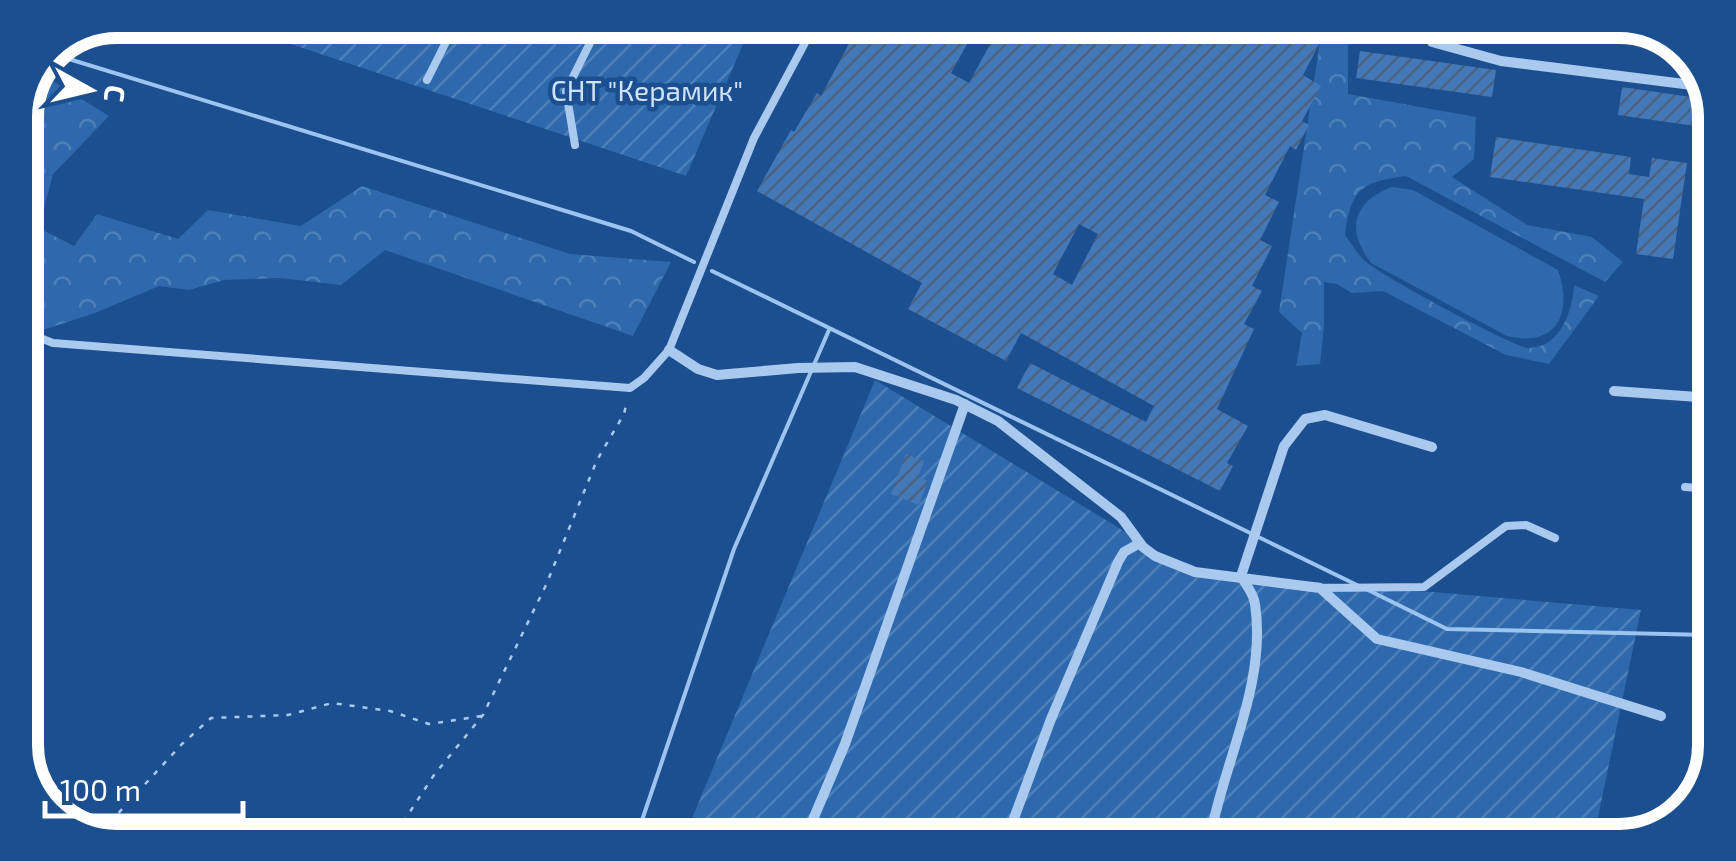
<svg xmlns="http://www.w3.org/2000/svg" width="1736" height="861" viewBox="0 0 1736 861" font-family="'Exo 2',sans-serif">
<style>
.forest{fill:url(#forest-crowns)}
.garden{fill:url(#garden-furrows)}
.pitch{fill:#2e69ad}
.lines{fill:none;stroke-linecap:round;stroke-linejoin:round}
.stream{stroke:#9cc4f0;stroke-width:4}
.building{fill:url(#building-hatch);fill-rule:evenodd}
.path{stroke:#a9c9ee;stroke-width:2.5;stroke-dasharray:5 8;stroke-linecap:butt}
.lane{stroke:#a9c9ee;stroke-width:8}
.street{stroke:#a9c9ee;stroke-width:10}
.labels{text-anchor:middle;stroke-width:9;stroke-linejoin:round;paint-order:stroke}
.park-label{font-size:28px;fill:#cfe3fa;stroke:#1b4f8f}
.rim{fill:none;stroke:#fff;stroke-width:12}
</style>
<defs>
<pattern id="forest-crowns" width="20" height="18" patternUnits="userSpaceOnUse" patternTransform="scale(2.5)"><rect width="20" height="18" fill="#2e69ad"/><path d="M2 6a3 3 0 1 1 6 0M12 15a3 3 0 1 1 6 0" fill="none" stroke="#4d80b9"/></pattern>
<pattern id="garden-furrows" width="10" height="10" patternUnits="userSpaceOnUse" patternTransform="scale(2.5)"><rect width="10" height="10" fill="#2e69ad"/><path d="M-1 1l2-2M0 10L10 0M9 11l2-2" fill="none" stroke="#4d80b9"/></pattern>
<pattern id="building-hatch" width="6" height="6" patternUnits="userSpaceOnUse" patternTransform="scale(2.5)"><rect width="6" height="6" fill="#4478b7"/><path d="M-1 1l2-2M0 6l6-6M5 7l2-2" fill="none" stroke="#486282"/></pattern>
</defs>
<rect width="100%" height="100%" fill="#1b4f8f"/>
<path class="forest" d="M1322,28H1351L1348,38V94L1476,117L1474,159L1452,177L1527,225L1592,237L1623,262L1605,282L1406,176C1361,182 1351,189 1345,235C1351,243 1357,253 1364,260C1376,273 1514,348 1529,348C1560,348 1573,310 1574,285L1599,296L1549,364L1506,355L1383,291L1352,293L1337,284L1324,282V326L1320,364L1296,366L1302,333L1279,312Z
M38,72L109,116L53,174L39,228L74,246L97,214L178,239L208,210L301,226L362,186L570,254L671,262L633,336L385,250L341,285L280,278L224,280L189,290L159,286L95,313L43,330L20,309V110Z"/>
<path class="garden" d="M222,21L748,24L747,35L686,176Z
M875,380L1190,571L1641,610L1593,841L685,835Z"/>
<path class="pitch" d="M1392,187L1413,190L1558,270C1573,313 1557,348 1507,336L1371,263C1346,230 1352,202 1392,187Z"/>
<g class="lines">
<path class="stream" d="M46,52L631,231L694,262
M712,271L1359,586
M1368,590L1447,629L1708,635
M637,835L734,549L829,330"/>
</g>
<path class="building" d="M859,25H950L971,37L951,73L969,83L1000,26L1302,27L1322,39L1303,75L1321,86L1302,121L1309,125L1296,150L1290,146L1265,195L1279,202L1260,240L1272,246L1252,286L1262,291L1244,324L1254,329L1217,409L1248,426L1227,463L1233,466L1220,491L1017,388L1030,363L1146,422L1154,406L1021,333L1006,361L908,309L922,283L757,191L791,130L794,132L817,93L821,96ZM1079,224L1098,234L1072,285L1053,274Z
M1360,51L1496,70L1492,97L1356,78Z
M1622,87L1712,100L1716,129L1618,115Z
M1496,137L1631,157L1629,174L1649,177L1652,158L1687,163L1673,259L1636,254L1644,199L1490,177Z
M906,454L924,461L918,477L928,481L919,505L891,494Z"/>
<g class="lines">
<path class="path" d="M101,832L182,744L211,718L288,715L332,703L390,711L429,724L482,716
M396,833L434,775L483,715L546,585L597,460L624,414L627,401"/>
<path class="lane" d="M309,36L316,21
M427,80L456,22
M575,145L566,91L600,23
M20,330L53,343L630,388L644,378L669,350L754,138L815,24
M1685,487L1711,489
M1322,588L1424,587L1506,526L1526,525L1555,538"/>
<path class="street" d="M1432,42L1501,61L1708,87
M669,350L698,369L717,375L798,368L855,367L956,400L998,421L1121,517L1143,547L1155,556L1195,572L1320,588L1377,639L1521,672L1661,716
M1614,391L1712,398
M1241,576L1284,446L1305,419L1325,415L1432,447
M806,836L845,744L965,404
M1007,837L1051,719L1118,562L1124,552L1140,543
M1210,838C1224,761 1267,684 1255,604C1254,594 1246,585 1241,576"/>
</g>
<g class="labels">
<g class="park-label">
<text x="647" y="101">СНТ "Керамик"</text>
</g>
</g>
<path d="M0 0H1736V861H0ZM117 38H1619A79 79 0 0 1 1698 117V745A79 79 0 0 1 1619 824H117A79 79 0 0 1 38 745V117A79 79 0 0 1 117 38Z" fill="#1b4f8f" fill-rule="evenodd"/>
<path class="rim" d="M117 38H1619A79 79 0 0 1 1698 117V745A79 79 0 0 1 1619 824H117A79 79 0 0 1 38 745V117A79 79 0 0 1 117 38Z"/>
<g transform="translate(90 90) rotate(98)" stroke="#1b4f8f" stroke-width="8" paint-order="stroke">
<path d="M0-8L18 38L0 25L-18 38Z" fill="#ffffff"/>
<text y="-15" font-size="28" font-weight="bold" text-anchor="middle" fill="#ffffff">С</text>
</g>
<path d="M45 801v15h198v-15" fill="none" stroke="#ffffff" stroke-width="5"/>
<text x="60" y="801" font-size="30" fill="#ffffff" stroke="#1b4f8f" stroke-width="8" paint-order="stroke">100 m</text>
</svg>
